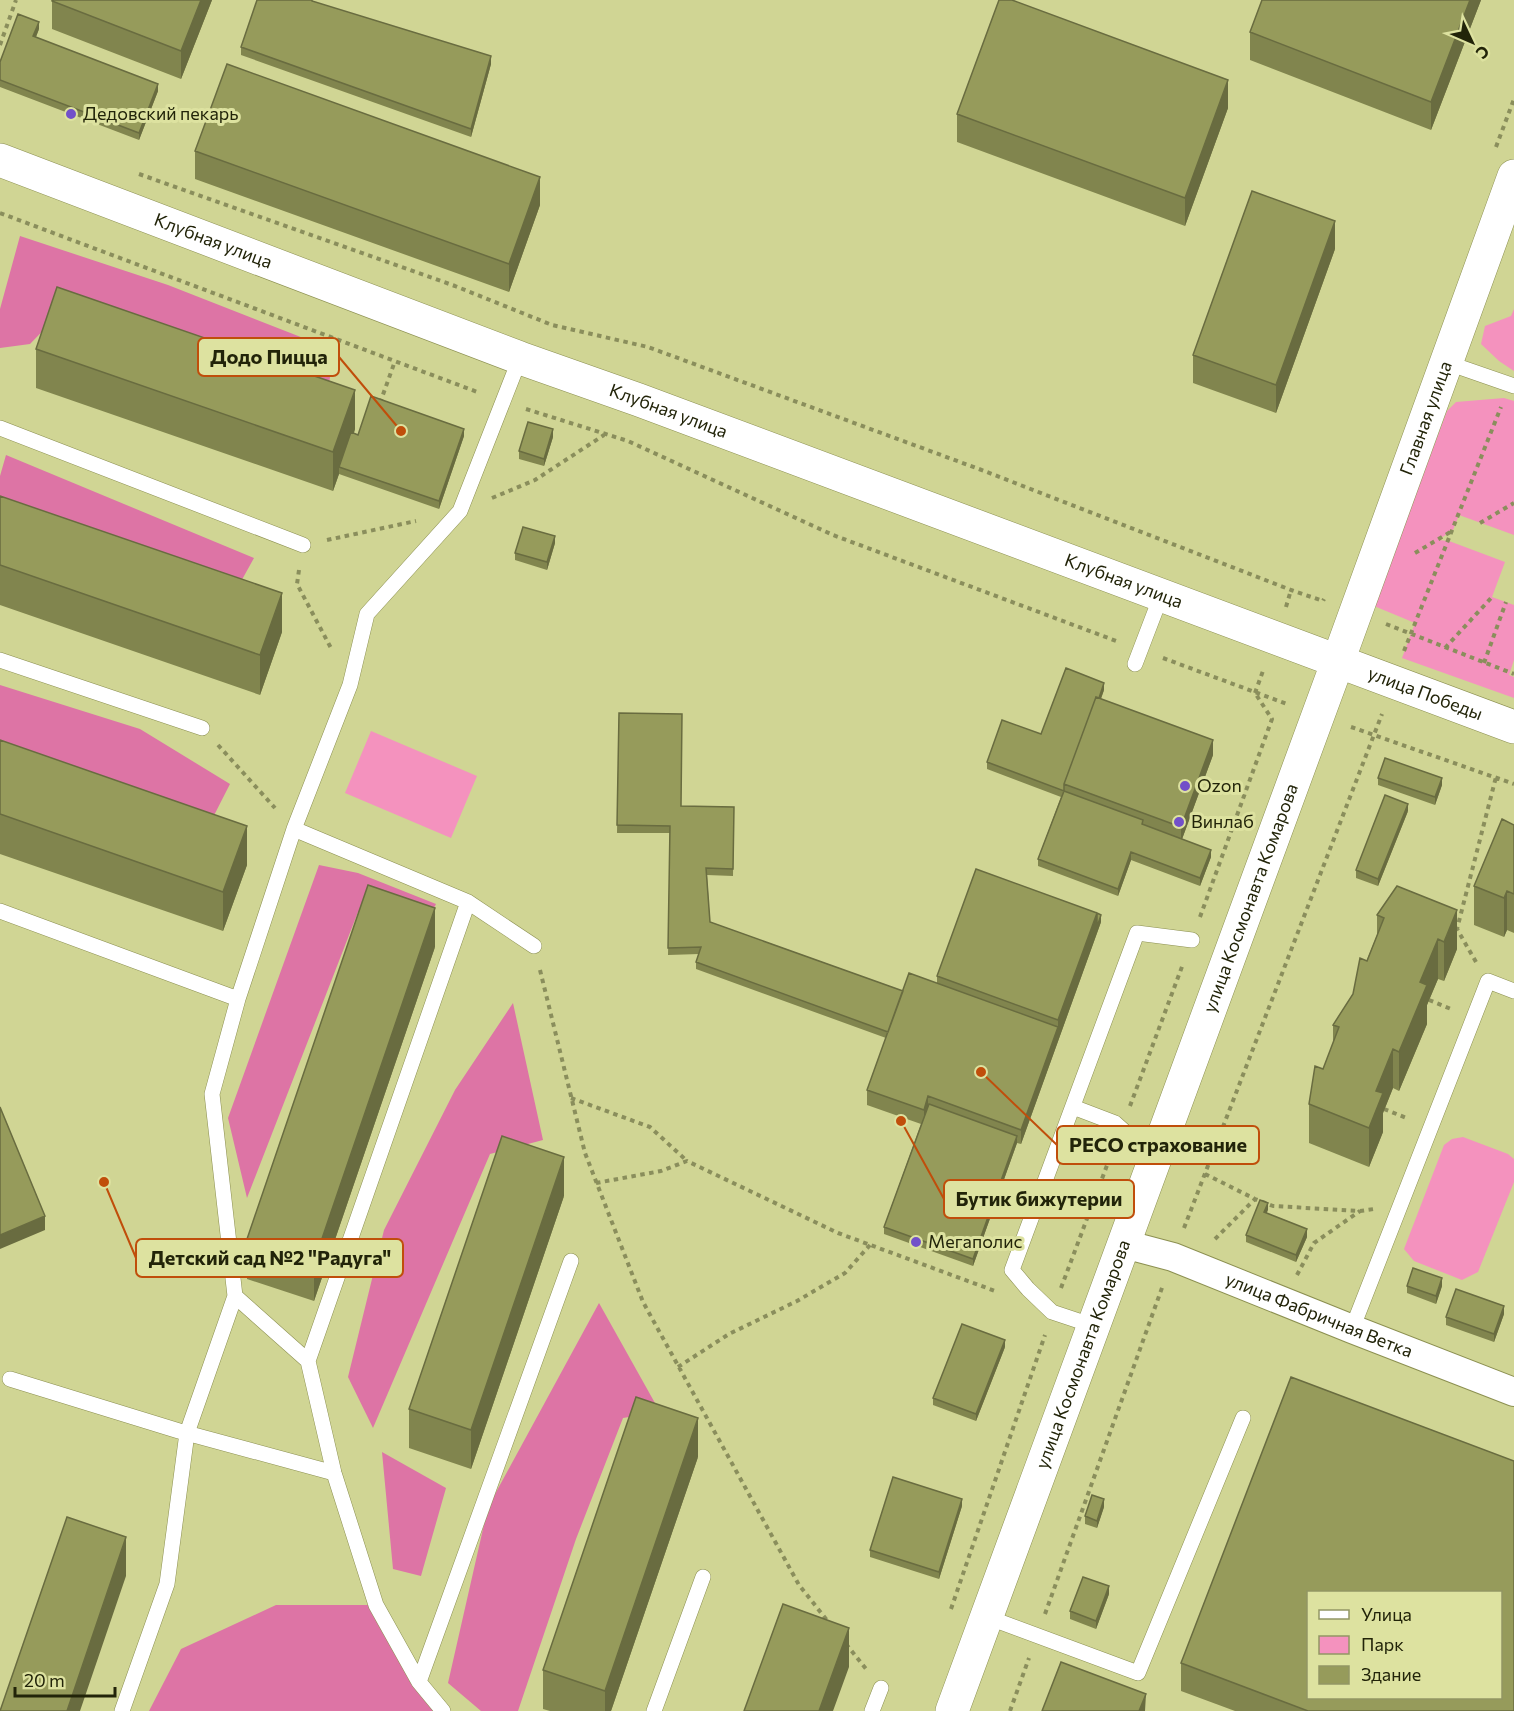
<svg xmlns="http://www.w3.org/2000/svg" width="1514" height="1711" viewBox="0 0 1514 1711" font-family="Commissioner,sans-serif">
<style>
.green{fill:#f492be}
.forest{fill:#dd74a5}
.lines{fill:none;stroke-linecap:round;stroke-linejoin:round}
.lane-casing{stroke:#8c9051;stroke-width:16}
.street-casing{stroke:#8c9051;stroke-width:30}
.secondary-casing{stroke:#8c9051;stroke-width:34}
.path{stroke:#8a8e5c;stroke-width:4;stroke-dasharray:4.5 4.5;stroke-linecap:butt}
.lane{stroke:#fff;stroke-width:15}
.street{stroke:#fff;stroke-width:28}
.secondary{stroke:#fff;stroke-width:33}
.wall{fill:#81854e}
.shaded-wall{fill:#696c40}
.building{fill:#969b5b;stroke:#696c40;stroke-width:1.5;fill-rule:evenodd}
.poi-dot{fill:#7250c9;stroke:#dde2a0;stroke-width:2}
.labels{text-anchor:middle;stroke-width:6;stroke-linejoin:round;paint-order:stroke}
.poi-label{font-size:18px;fill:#222409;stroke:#dde2a0;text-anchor:start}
.street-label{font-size:18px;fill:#222409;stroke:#dde2a0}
.leader{fill:none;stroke:#c04e0b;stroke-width:2}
.callout-dot{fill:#c04e0b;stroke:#dde2a0;stroke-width:2}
.callout{fill:#dde2a0;stroke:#c04e0b;stroke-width:2}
.callout-label{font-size:20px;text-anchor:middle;font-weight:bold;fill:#222409}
</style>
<rect width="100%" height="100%" fill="#d0d594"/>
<path class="green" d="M1514,309V371L1499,361L1481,344L1485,326L1511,316Z
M1504,398L1514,401V535L1459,515L1453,530L1438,540L1449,541L1505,562L1492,597L1514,605V660L1509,675L1514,677V698L1402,658L1415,623L1374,606L1447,411L1456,402Z
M371,731L477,776L451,838L345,793Z
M1463,1137L1508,1154L1514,1159V1182L1478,1272L1462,1280L1414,1261L1404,1249L1444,1145L1452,1139Z"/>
<path class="forest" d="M20,236L168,285L334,350L326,404L61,312L30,344L0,348V309Z
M6,455L254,558L234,594L0,507V476Z
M0,685L140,729L230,784L204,835L0,759Z
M319,865L358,873L436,904L422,932L358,912L247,1198L228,1118Z
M513,1003L543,1140L490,1154L373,1428L348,1377L384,1230L455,1090Z
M599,1303L660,1412L623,1418L576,1539L518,1711H481L448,1683L488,1507Z
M382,1452L446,1488L421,1576L393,1569Z
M276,1605H376L443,1711H149L181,1649Z"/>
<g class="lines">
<defs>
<path id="lane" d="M1445,362L1514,386
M0,428L303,545
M0,660L202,728
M1135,664L1161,596
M294,829L468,902L534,946
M0,911L238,999
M1073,1107L1115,1123L1155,1159
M1094,1326L1052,1312L1028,1289L1012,1270L1137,933L1192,940
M1352,1329L1488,981L1514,991
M308,1361L235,1296L212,1094L238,999L294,829L350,685L367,614L460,511L520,358
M10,1379L179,1431L334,1473
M987,1617L1138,1673L1243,1418
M419,1682L376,1605L334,1473L308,1361L468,902
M122,1711L167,1584L187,1433L235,1296
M443,1711L419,1682L571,1261
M654,1711L703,1577
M872,1711L881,1688"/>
<g id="street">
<path id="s1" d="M1124,1244L1173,1257L1352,1329L1514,1392"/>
</g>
<g id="secondary">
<path id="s2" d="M0,160L520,358L639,400L1514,727"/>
<path id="s3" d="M952,1711L1338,661L1514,176"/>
</g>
</defs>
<use href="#lane" class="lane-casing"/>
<use href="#street" class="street-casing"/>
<use href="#secondary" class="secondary-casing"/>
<path class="path" d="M0,45L16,0
M1496,147L1514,99
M139,174L455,286L552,325L648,347L979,469L1291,590L1323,601L1324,599
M0,213L480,393
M380,403L395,361
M526,409L628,441L833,535L1119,642
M492,498L535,480L604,435
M1480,523L1514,503
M327,540L416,521
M1415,553L1452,531
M299,570L297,584L332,650
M1286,607L1291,590
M1386,624L1514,674
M1445,648L1492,597
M1404,651L1501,407
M1163,658L1287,704
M1484,663L1506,602
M1255,693L1264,668
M1351,727L1514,784
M218,745L275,808
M1200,917L1272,719L1255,693
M1476,962L1457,929L1496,777
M540,970L585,1153L643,1302L799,1585L830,1624
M1429,1000L1451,1009
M571,1098L650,1127L687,1161
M1130,1106L1183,964
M1384,1109L1409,1119
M1205,1174L1255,1199L1273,1206L1360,1211L1374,1209
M596,1183L661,1171L687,1161L838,1233L995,1291
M1060,1209L1088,1218
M1184,1228L1382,714
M1215,1239L1255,1199
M1297,1275L1314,1243L1360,1211
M1061,1288L1112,1152
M678,1367L729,1334L797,1301L845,1273L870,1245
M951,1609L1045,1335
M1045,1614L1163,1285
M846,1644L866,1669
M1010,1711L1029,1658"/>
<use href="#lane" class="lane"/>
<use href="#street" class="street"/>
<use href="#secondary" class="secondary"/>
</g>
<path class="wall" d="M52,0H212L181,79L52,29Z
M1262,0H1481L1431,130L1250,60V32Z
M39,29L36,37L158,91L139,140L0,87V62Z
M241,47L491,64L471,137L241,55Z
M1228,108L1185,226L957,142V114Z
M195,151L540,205L509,292L195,179Z
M1335,249L1276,413L1193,383V355Z
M36,349L355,429L354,433L358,435L464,436L439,509L339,474L333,491L36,388Z
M553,437L544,466L519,459V451Z
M0,496L282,632L260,695L0,605Z
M555,543L547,570L515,560V553Z
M1104,690L1101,699L1213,755L1182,839L1211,857L1200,886L1131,860L1118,896L1038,866V859L1061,797L987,769V762L1041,734Z
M619,713L681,806L734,807L733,876L707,875L710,922L903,991L937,983V976L1101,922L1021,1144L1017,1143L973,1266L884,1234V1227L921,1124L867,1105V1090L886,1038L696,969V962L699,954L668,955L670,833H617Z
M0,740L247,865L223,931L0,854Z
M1378,778L1442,785L1435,805L1378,785Z
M1408,811L1378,886L1356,878V870Z
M1514,825V933L1507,930L1504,937L1474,925V886Z
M1397,886L1457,949L1444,981L1438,979L1427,1005V1024L1399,1091L1393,1088L1383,1113V1132L1369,1167L1309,1143V1104L1333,1044V1025L1353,994L1377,935V915Z
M435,947L314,1301L247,1279V1239Z
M564,1196L471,1469L409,1448V1409Z
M1268,1210L1266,1213L1307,1237L1296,1262L1246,1242V1235Z
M1407,1286H1442L1436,1304L1407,1293Z
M1504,1314L1494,1342L1446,1325V1317Z
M1005,1347L976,1421L933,1405V1398Z
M698,1457L611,1711H550L543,1709V1670Z
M962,1506L939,1579L870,1557V1550Z
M1104,1507L1097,1528L1085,1524V1516Z
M1109,1594L1096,1629L1070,1619V1611Z
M1181,1663L1514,1711H1235L1181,1691Z"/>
<path class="shaded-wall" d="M201,0H212L181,79V51Z
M1470,0H1481L1431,130V102Z
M39,22V29L33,44V36Z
M491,56V64L471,137V129Z
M1228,80V108L1185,226V198Z
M158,84V91L139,140V133Z
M540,177V205L509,292V264Z
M1335,221V249L1276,413V385Z
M355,390V429L342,468L339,467V474L333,491V452Z
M464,429V436L439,509V501Z
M553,429V437L544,466V459Z
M555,536V543L547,570V562Z
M282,593V632L260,695V655Z
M1104,683V690L1068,786Z
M1213,740V755L1181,842V827Z
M1442,778V785L1435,805V797Z
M1408,804V811L1378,886V879Z
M247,826V865L223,931V892Z
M1211,850V857L1200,886V878Z
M1131,852V860L1118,896V889Z
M1507,891V930L1504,937V898Z
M435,908V947L314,1301V1262Z
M1457,910V949L1444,981V942Z
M1097,913L1101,915V922L1021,1144V1130L1058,1027V1020Z
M1438,939V979L1427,1005V1024L1399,1091V1052L1420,982Z
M1393,1049V1088L1383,1113V1132L1369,1167V1128L1376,1091Z
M928,1096V1111L924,1125V1110Z
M1017,1136V1143L973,1266V1259Z
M564,1157V1196L471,1469V1430Z
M1268,1203V1210L1264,1219V1212Z
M45,1216V1230L0,1249V1235Z
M1307,1229V1237L1296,1262V1255Z
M1442,1278V1286L1436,1304V1296Z
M1504,1306V1314L1494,1342V1334Z
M1005,1340V1347L976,1421V1414Z
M698,1418V1457L611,1711H605V1691Z
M962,1499V1506L939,1579V1572Z
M1104,1499V1507L1097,1528V1521Z
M126,1537V1576L80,1711H67Z
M1109,1586V1594L1096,1629V1621Z
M849,1628V1667L833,1711H819Z
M1146,1694L1145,1711H1139Z"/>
<path class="building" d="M52,0H201L181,51L52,1Z
M257,0H312V1L491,56L471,129L241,47Z
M999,0H1012L1228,80L1185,198L957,114Z
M1262,0H1470L1431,102L1250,32Z
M18,14L39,22L33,36L158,84L139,133L0,80V62Z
M227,64L540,177L509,264L195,151Z
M1252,191L1335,221L1276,385L1193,355Z
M57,287L355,390L333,452L36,349Z
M371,396L464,429L439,501L339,467L351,432L358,435Z
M528,422L553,429L544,459L519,451Z
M0,496L282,593L260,655L0,565Z
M523,527L555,536L547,562L515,553Z
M1066,668L1104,683L1099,698L1096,697L1064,784V791L987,762L1002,720L1041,734Z
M1096,697L1213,740L1181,827L1064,784Z
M619,713L682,714L681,806L734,807L733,869L706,868L710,922L903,991L888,1032L696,962L701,947L668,948L670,826L617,825Z
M0,740L247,826L223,892L0,814Z
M1385,758L1442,778L1435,797L1378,778Z
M1064,791L1143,820L1142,824L1211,850L1200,878L1131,852L1118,889L1038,859Z
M1385,795L1408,804L1378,879L1356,870Z
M1502,819L1514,825V894L1507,891L1504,898L1474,886Z
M976,869L1097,913L1058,1020L937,976Z
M368,885L435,908L314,1262L247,1239Z
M1397,886L1457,910L1444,942L1438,939L1420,982L1427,985L1399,1052L1393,1049L1376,1091L1383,1093L1369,1128L1309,1104L1315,1066L1323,1069L1339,1027L1333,1025L1353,994L1360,958L1367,961L1384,918L1377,915Z
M1097,913L1101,915L1097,927Z
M909,973L1058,1027L1021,1130L928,1096L924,1110L867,1090Z
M929,1104L1017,1136L973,1259L884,1227Z
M0,1107L45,1216L0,1235Z
M502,1136L564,1157L471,1430L409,1409Z
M1260,1200L1268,1203L1264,1212L1307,1229L1296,1255L1246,1235Z
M1413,1268L1442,1278L1436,1296L1407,1286Z
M1456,1289L1504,1306L1494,1334L1446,1317Z
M962,1324L1005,1340L976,1414L933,1398Z
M1291,1377L1514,1461V1711H1308L1181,1663ZM1308,1593H1500V1698H1308Z
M636,1397L698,1418L605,1691L543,1670Z
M893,1477L962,1499L939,1572L870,1550Z
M1092,1495L1104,1499L1097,1521L1085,1516Z
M67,1517L126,1537L67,1711H0Z
M1083,1577L1109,1586L1096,1621L1070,1611Z
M783,1604L849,1628L819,1711H744Z
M1061,1662L1146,1694L1139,1711H1042Z"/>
<g class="poi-dot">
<circle cx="71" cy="114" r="6"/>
<circle cx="1185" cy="786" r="6"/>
<circle cx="1179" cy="822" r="6"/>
<circle cx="916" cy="1242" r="6"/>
</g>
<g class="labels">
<g class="poi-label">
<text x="83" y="120">Дедовский пекарь</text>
<text x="1197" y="792">Ozon</text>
<text x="1191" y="828">Винлаб</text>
<text x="928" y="1248">Мегаполис</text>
</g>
<g class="street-label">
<text dy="6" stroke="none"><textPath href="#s2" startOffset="228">Клубная улица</textPath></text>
<text dy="6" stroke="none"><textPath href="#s2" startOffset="714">Клубная улица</textPath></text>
<text dy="6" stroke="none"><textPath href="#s3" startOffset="1377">Главная улица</textPath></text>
<text dy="6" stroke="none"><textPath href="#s2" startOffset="1200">Клубная улица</textPath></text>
<text dy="6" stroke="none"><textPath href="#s2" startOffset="1522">улица Победы</textPath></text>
<text dy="6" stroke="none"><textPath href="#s3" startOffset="866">улица Космонавта Комарова</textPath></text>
<text dy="6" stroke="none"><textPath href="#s1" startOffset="208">улица Фабричная Ветка</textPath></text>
<text dy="6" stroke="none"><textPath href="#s3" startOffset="380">улица Космонавта Комарова</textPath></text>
</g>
</g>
<path class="leader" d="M401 431L339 357M981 1072L1057 1145M901 1121L944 1199M104 1182L136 1258"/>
<g class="callout-dot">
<circle cx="401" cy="431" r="6"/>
<circle cx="981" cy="1072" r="6"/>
<circle cx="901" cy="1121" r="6"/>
<circle cx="104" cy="1182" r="6"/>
</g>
<g class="callout">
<rect x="198" y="338" width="141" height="38" rx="6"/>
<rect x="1057" y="1126" width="202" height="38" rx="6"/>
<rect x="944" y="1180" width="190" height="38" rx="6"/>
<rect x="136" y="1239" width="267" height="38" rx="6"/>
</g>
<g class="callout-label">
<text x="269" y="364">Додо Пицца</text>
<text x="1158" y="1152">РЕСО страхование</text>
<text x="1039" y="1206">Бутик бижутерии</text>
<text x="270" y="1265">Детский сад №2 "Радуга"</text>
</g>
<rect x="1307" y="1591" width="195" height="108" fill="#dde2a0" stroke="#929664" stroke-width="1.5"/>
<rect x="1319" y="1610" width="30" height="9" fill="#ffffff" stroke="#929664" stroke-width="1.5"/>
<text x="1361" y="1621" font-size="18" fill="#222409">Улица</text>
<rect x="1319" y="1636" width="30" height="18" fill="#f492be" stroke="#929664" stroke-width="1.5"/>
<text x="1361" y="1651" font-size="18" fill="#222409">Парк</text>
<rect x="1319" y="1666" width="30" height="18" fill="#969b5b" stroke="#929664" stroke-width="1.5"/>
<text x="1361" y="1681" font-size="18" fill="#222409">Здание</text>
<g transform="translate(1472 42) rotate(134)" stroke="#dde2a0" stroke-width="4.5" paint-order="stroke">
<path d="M0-4.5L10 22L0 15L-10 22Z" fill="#222409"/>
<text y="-9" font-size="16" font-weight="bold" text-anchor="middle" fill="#222409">С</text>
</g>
<path d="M15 1687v9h100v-9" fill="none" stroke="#222409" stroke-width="3"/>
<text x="24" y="1687" font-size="18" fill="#222409" stroke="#dde2a0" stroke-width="4.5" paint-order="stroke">20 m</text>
</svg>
